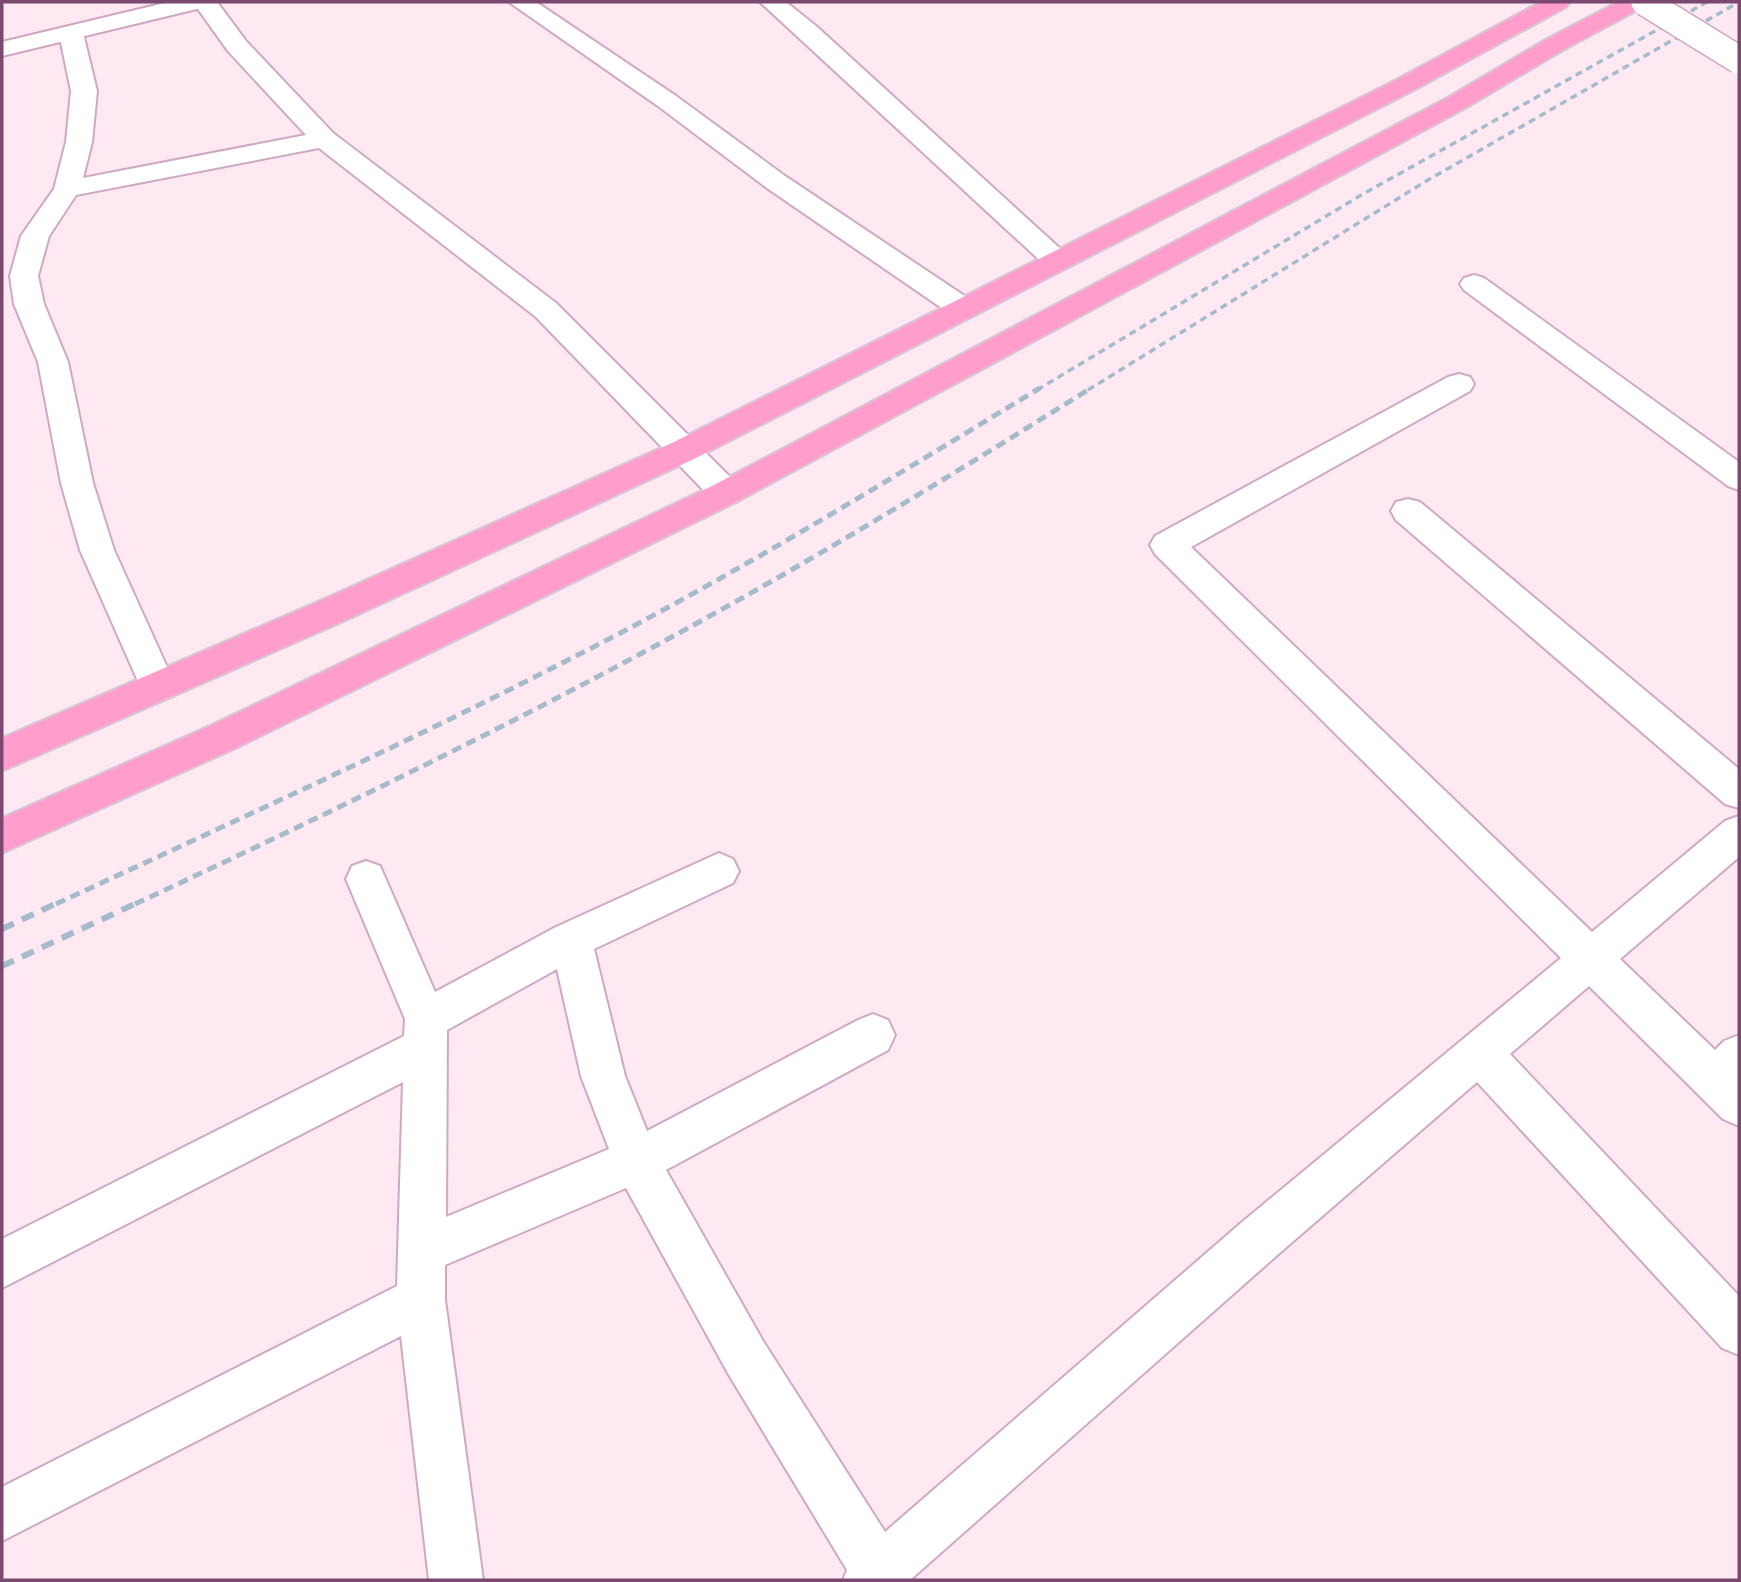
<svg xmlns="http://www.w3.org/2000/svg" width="1741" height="1582" viewBox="0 0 1741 1582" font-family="'Roboto Condensed',sans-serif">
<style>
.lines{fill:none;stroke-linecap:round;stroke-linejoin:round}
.street-casing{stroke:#cfa9c3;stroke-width:4}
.secondary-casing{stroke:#d0a5c2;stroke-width:4}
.primary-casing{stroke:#d7c8d4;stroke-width:4}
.street{fill:#fff;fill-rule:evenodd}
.secondary{fill:#fff;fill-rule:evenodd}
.primary{fill:#ff9ecd;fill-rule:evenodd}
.rail-far2{stroke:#a5baca;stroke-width:3.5;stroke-dasharray:7 5;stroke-linecap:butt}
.rail-far1{stroke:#a5baca;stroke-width:5;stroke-dasharray:10 6;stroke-linecap:butt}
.rail{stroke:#a5baca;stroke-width:6;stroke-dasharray:13 9;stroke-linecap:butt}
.secondary-bridge-casing{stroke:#d0a5c2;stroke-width:30;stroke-linecap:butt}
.secondary-bridge{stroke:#fff;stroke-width:27}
</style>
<rect width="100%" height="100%" fill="#fee9f3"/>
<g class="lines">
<defs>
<path id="street" d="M193,2H217L246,41L333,133L556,303L738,485L742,493L738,501L726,505L714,501L536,317L319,148L76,195L49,236L38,276L44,304L68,362L93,483L114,550L176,687L171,697L158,702L145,697L80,550L61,483L38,362L14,304L10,276L21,236L54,189L66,142L71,91L59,33L63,28L71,26L79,28L83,33L97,91L92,142L83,178L306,135L228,51Z
M509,2H536L676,96L785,176L972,301L977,308L972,315L962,317L952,315L767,188L658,106Z
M760,2H786L816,26L1066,254L1070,260L1066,266L1056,269L1046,266Z
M1474,275L1484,278L1739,462V490L1728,486L1464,290L1460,284L1464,278Z
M1459,374L1470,377L1474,384L1470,391L1191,547L1592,932L1725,821L1739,816V857L1620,959L1715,1050L1724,1041L1739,1035V1126L1723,1119L1589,986L1510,1054L1739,1296V1355L1722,1348L1477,1082L1275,1257L910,1580H843L847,1570L729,1375L626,1188L445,1265V1300L483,1580H429L401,1336L2,1541V1487L397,1286L403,1082L2,1288V1239L404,1036L405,1019L346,879L352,866L366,861L380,866L435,992L556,927L719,853L733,859L739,871L733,883L594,949L625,1076L647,1131L858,1020L873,1014L888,1020L895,1035L888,1050L666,1170L763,1341L885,1532L1241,1223L1561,958L1155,554L1150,545L1155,536L1448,377ZM557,969L581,1076L609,1149L446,1217L447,1030Z
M1408,499L1420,502L1739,769V808L1725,804L1396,520L1391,511L1396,502Z"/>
<path id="secondary" d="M169,2H209L205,7L2,56V42Z"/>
<path id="primary" d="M1541,2H1570L1566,7L1414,90L694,459L346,620L2,771V738L322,600L672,443L1396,80Z
M1618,2H1647L1643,7L1563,50L1467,107L738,501L238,747L2,853V818L212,725L714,485L1449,97L1545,40Z"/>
</defs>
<use href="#street" class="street-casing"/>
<use href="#secondary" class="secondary-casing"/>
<use href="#primary" class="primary-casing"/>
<use href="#street" class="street"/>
<use href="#secondary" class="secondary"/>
<use href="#primary" class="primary"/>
<path class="rail-far2" d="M1037,390L1363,194L1707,2
M1088,390L1428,180L1739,2"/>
<path class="rail-far1" d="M56,904C228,824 401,746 570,659C732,577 885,482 1040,388
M135,904C315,820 493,734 668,639C812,561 952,475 1091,388"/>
<path class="rail" d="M2,929L59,902
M2,966L139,902"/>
<defs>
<path id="secondary-bridge" d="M1645,2L1739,60"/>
</defs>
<use href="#secondary-bridge" class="secondary-bridge-casing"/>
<use href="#secondary-bridge" class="secondary-bridge"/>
</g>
<rect width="1741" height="1582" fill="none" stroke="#7b496f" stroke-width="7"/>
</svg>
